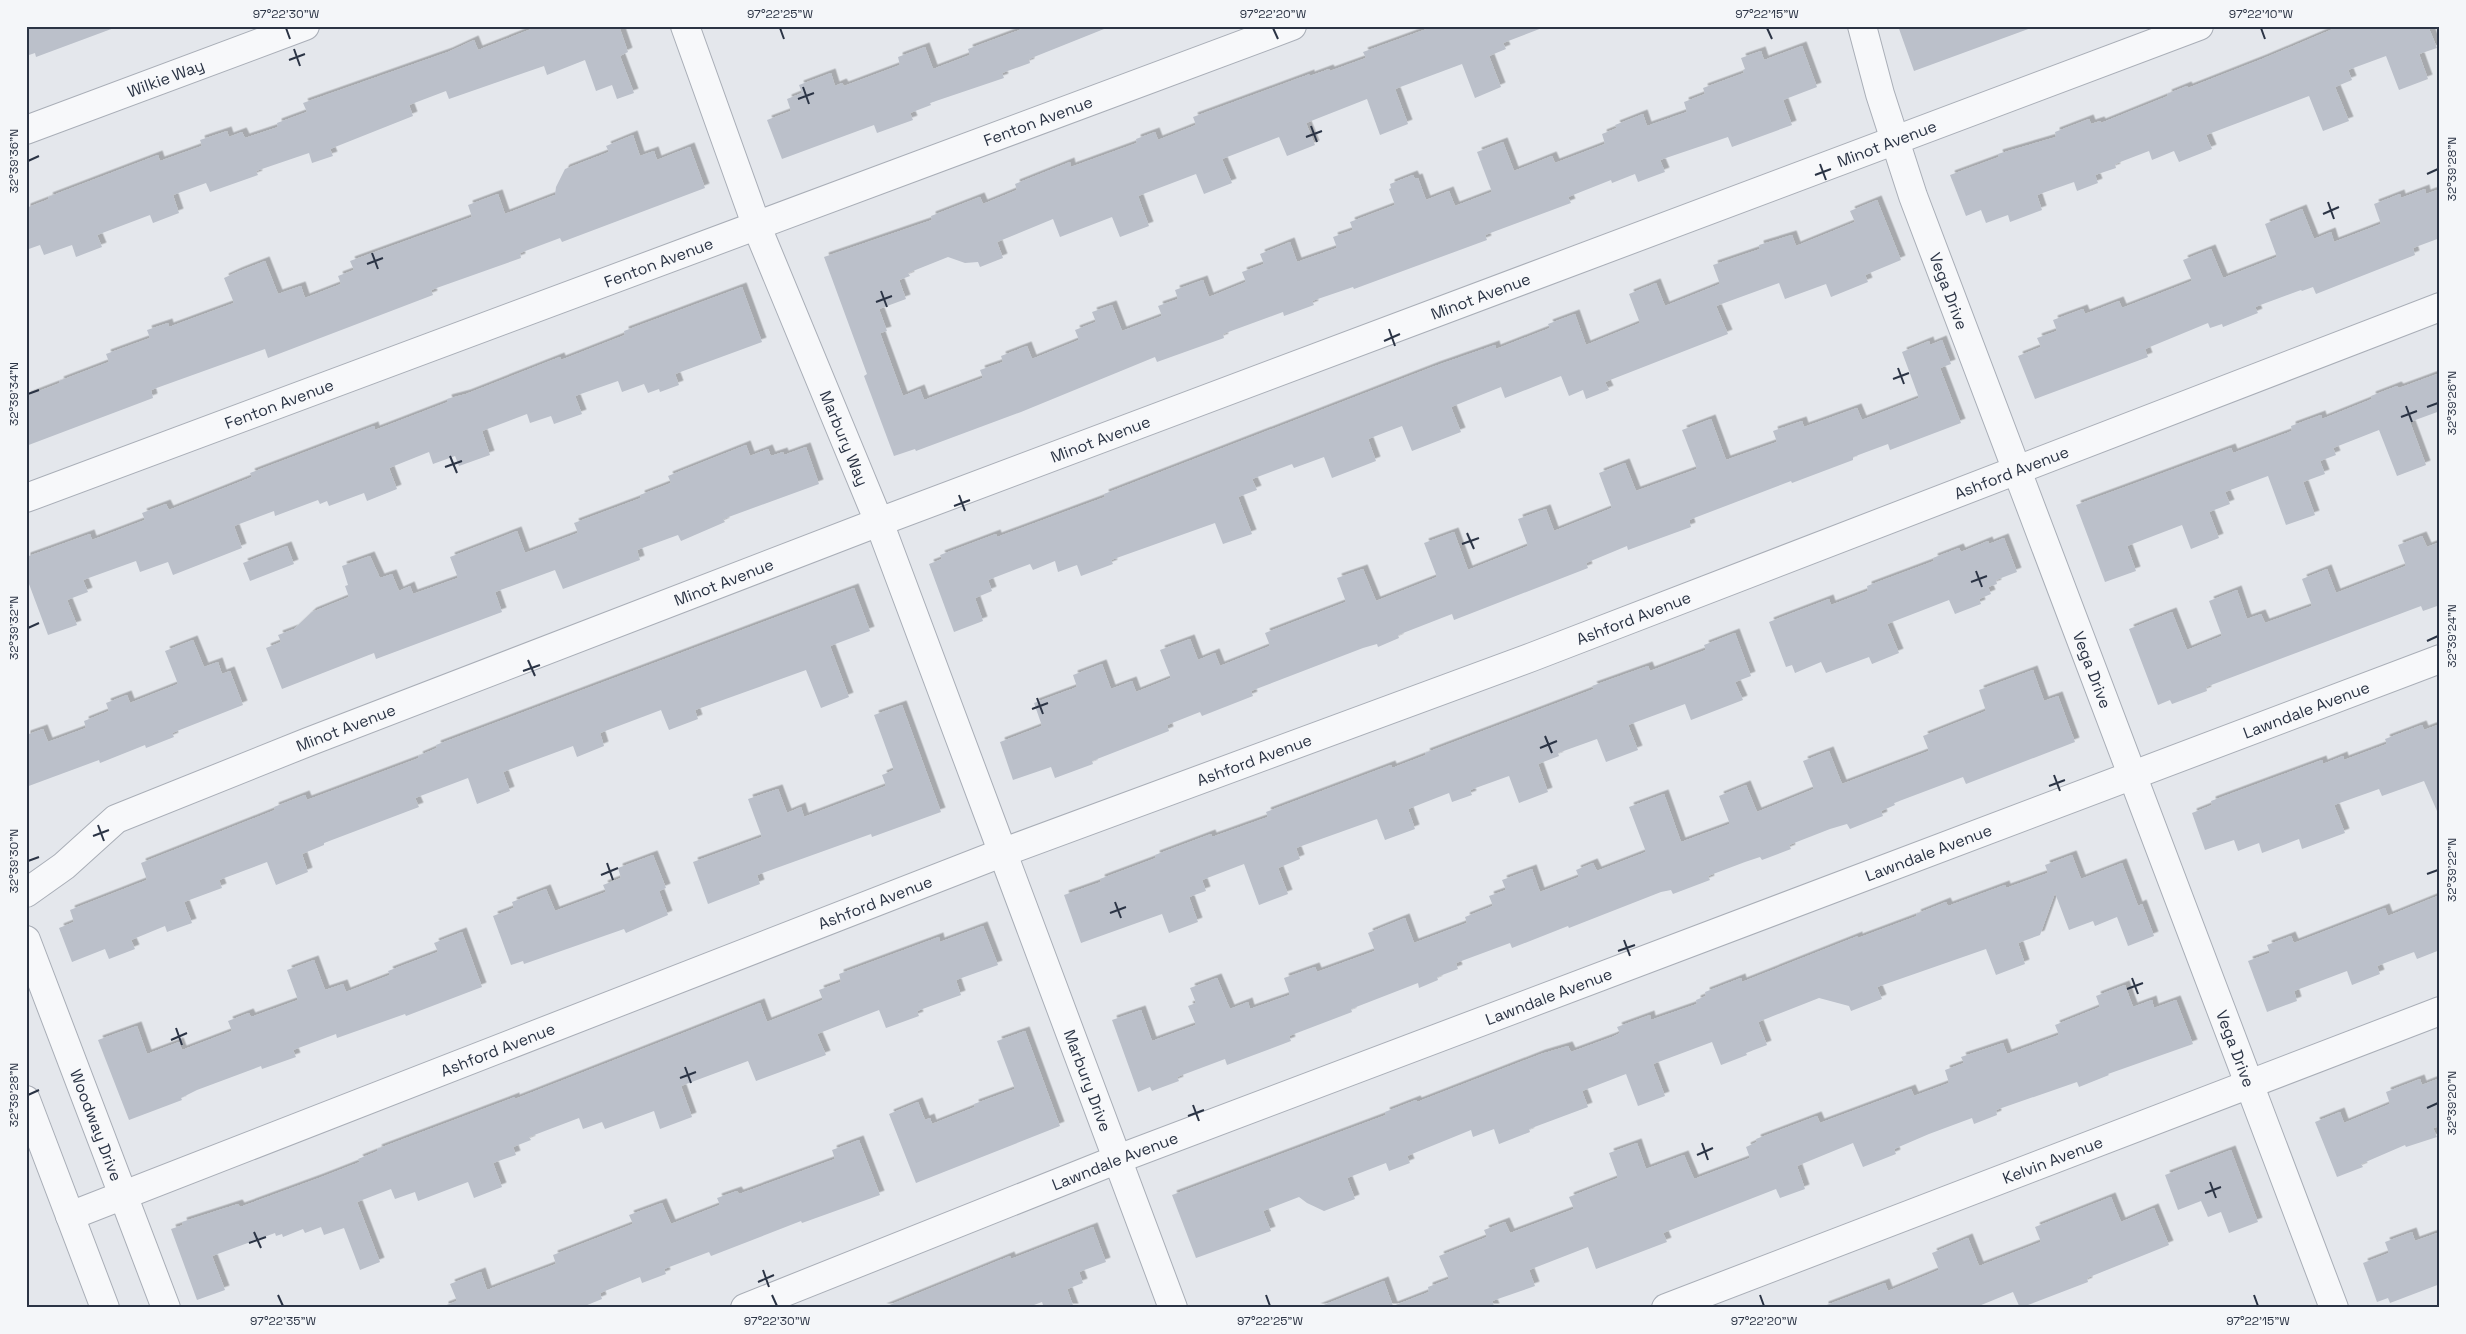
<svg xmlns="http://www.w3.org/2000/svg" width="2466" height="1334" viewBox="0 0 2466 1334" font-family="'Space Grotesk',sans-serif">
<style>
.building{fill:#bbc0ca;filter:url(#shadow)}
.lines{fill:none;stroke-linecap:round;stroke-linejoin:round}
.minor-casing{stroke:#a9aeb7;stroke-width:30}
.minor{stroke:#f7f8fa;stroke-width:28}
.ticks{fill:none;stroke:#2b3445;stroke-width:2}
.labels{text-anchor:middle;stroke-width:4;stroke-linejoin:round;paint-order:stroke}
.street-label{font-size:16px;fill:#2b3445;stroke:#f4f6f9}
.neatline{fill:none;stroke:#2b3445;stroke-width:2}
.ticks-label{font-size:12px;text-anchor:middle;fill:#2b3445}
</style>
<defs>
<filter id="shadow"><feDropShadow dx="4.5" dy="-4.5" stdDeviation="0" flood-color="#0004"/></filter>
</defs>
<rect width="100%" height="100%" fill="#e4e7ec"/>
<path class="building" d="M26,26H113L114,28L36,57L35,53L26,56Z
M539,26H619L628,52L620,56L634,93L617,99L612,85L596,91L585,60L547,75L544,66L449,99L446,91L409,105L413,116L330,149L333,156L312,163L309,153L256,171L258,175L210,192L206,183L173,195L179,213L153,223L150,215L97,235L102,247L76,257L72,245L44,255L40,245L26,250V208L49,199L48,197L158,155L160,161L202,146L200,140L227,131L229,137L242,132L245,138L278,127L277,123L307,112L303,103L448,52L474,40L478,50Z
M1030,26L1109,27L1029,59L1030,63L1002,73L1004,78L930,103L931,105L910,113L913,120L877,133L874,125L782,159L767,120L791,111L787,99L802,93L799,85L831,73L835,86L842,83L844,86L900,65L898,57L925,47L933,69L970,55L968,49Z
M1435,26L1542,28L1503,43L1506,49L1489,56L1501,87L1475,98L1462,64L1395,89L1408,124L1380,135L1367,99L1306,123L1315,145L1287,156L1279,137L1222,159L1232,183L1204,194L1196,174L1138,196L1149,226L1120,237L1112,217L1060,237L1053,219L997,242L1003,258L980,267L978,262L965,263L948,257L908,273L910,276L899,280L906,299L879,309L887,331L880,333L903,396L920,389L924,400L983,378L980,370L1003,362L1001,356L1027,346L1032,359L1079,340L1075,330L1096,322L1092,312L1112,305L1122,331L1162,316L1158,306L1178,299L1175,290L1203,280L1209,297L1246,282L1242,272L1264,264L1260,254L1290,242L1297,262L1337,248L1333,237L1353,230L1350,222L1395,205L1389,189L1391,188L1390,184L1413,175L1415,179L1418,178L1426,200L1449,191L1455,206L1492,192L1477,152L1503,142L1514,171L1552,156L1555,163L1605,144L1602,134L1617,128L1615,125L1643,114L1647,126L1687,112L1684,102L1705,94L1703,88L1744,73L1743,70L1745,69L1741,58L1761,51L1764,60L1802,46L1817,87L1783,100L1792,125L1732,147L1728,137L1660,160L1665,172L1638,182L1635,174L1612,183L1611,180L1568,197L1571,203L1485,235L1487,240L1354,289L1353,287L1312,301L1314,305L1284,316L1283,312L1223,334L1224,338L1157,362L1155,357L1021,412L916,451L915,449L894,456L864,376L867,374L824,257L932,220L931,216L980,197L983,204L1017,190L1015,184L1070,162L1071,167L1137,143L1136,139L1155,132L1158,140L1196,125L1193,117L1310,74V76L1329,69L1330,71L1366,58L1363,52Z
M1898,26H2030L2031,28L1914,71Z
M2340,26H2428L2437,48L2419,54L2428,79L2399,90L2386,56L2348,70L2352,80L2335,87L2349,121L2323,131L2309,96L2206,135L2212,149L2179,162L2174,151L2152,160L2149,151L2115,164L2116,168L2095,175L2098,183L2077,191L2074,182L2037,195L2042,210L2010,222L2008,215L1986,223L1981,210L1966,216L1950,175L1999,157L1998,154L2056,137L2055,132L2089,119L2091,124L2100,121L2101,123L2168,96L2167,94L2187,86L2188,88L2262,59Z
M633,135L640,156L654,151L657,160L690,147L705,188L562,242L560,238L520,253L521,258L431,290L433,295L268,358L265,349L151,390L153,398L26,446V396L60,383L59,381L109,362L106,354L150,338L147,330L168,323L169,327L234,303L224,278L237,272L265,261L278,294L301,286L305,298L341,284L338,276L354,270L350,261L472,217L468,205L498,194L505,214L555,195L556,187L565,169L609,152L606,146Z
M2425,189L2426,194L2440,189V238L2413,248L2415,255L2316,294L2313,287L2302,291L2301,290L2255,307L2258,313L2223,327L2222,324L2210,328L2208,323L2145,349L2148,357L2035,399L2018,356L2041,347L2037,338L2057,331L2053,320L2083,309L2085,314L2119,301L2122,308L2192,281L2183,260L2211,249L2223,278L2277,257L2265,224L2302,209L2314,239L2331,232L2334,242L2381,224L2374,204L2400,194L2401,198Z
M1877,200L1901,260L1865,275L1868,282L1831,297L1826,284L1785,299L1779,283L1716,306L1728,334L1605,382L1609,390L1586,399L1583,390L1569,396L1561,376L1505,398L1501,387L1451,407L1461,432L1412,451L1402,426L1368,439L1376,461L1332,478L1324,457L1294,468L1292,464L1252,479L1257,490L1238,497L1252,534L1223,544L1215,523L1111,560L1113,564L1081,576L1077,565L1058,572L1055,561L1033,570L1030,564L988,580L992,591L975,598L983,621L954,632L929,564L942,559L940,555L996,534L997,537L1105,497L1104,494L1435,366L1495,345L1496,349L1550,328L1548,324L1575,314L1586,345L1640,323L1629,294L1656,283L1665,306L1720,284L1713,265L1760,249L1759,245L1792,235L1796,246L1855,222L1850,211Z
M742,287L762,342L675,374L679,385L660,392L659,389L648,393L644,384L622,392L618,381L575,396L582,414L554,424L551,416L530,423L527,414L482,431L490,455L459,466L455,456L433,464L429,452L389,468L397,489L367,501L364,493L329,506L327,501L320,504L318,500L275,516L274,511L234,526L242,548L173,575L168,562L140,572L136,561L83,580L88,592L67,600L77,625L48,635L26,576V557L90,534L92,540L145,520L142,513L166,504L169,510L252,477L250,473L374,426L375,430L448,402L447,399L466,394L560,357L561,360L625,335L624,331Z
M1942,340L1951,364L1940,368L1961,423L1890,450L1888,444L1853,457V460L1792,483L1791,481L1689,520L1691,527L1628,550L1627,546L1586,563L1588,568L1454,620L1452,614L1398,635L1399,638L1378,647L1377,644L1363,648L1251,691L1253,696L1202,716L1200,712L1167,725L1169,731L1092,761L1093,764L1055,778L1051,767L1013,780L1000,742L1042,726L1034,703L1077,687L1073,675L1102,664L1111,689L1132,681L1136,692L1171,678L1160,650L1190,639L1198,660L1215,653L1220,666L1270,646L1265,633L1346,602L1337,578L1363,569L1376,601L1437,577L1424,543L1454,532L1468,570L1528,546L1518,519L1546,509L1554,531L1612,508L1599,473L1625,463L1636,491L1697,469L1682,430L1711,419L1726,460L1777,442L1773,431L1802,421L1804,427L1857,408L1862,420L1919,398L1902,352L1929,341L1930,345Z
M2440,373V411L2410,422L2426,465L2397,476L2379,430L2333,448L2336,455L2320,461L2325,474L2303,482L2315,515L2286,525L2268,476L2225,492L2230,504L2209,512L2219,538L2191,549L2182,525L2127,546L2136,571L2105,582L2076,505L2231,448L2233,453L2292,431L2291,426L2321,415L2322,419L2372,399L2371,396L2397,386L2399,388Z
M746,445L750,456L768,449L771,456L783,452L784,455L806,447L819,484L723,519L725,522L681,541L678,535L637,550L640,560L563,589L555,570L495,592L502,612L376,659L374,653L282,689L266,648L281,642L278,635L294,629L312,612L349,597L345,586L348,585L342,566L370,556L380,578L392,574L399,591L410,586L413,594L458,578L450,557L517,531L525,553L578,533L574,523L641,498L640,495L671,483L668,476Z
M2422,536L2427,547L2440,542V605L2423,611L2421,606L2206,687L2207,691L2172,704L2170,700L2158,705L2129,629L2172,612L2187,650L2222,636L2209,601L2237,590L2247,619L2261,614L2265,623L2312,606L2302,579L2327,569L2336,593L2406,566L2398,545Z
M2004,538L2017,572L1996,580L1997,584L1988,587L1991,594L1979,599L1981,604L1955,614L1949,600L1887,624L1899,653L1872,664L1869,657L1826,673L1821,662L1795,673L1792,665L1786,667L1769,622L1829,599L1831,605L1868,591L1867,586L1934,561L1933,558L1959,548L1961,552L1988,541L1989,544Z
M287,546L294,564L250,581L243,563Z
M854,588L870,631L830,646L849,697L821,708L806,670L695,710L698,719L669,730L661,710L600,733L604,746L577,757L573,746L503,772L510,791L477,804L468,778L415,798L419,807L324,843V845L302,854L308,872L276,885L267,862L219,880L222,888L184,902L192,923L167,932L165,926L131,940L135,949L109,959L105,949L72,962L59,928L74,922L70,910L147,880L141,863L275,810L274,807L305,795L307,800L419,758L418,756L437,748L436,745Z
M1735,633L1751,676L1735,682L1743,700L1691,720L1685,704L1628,725L1638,750L1606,762L1597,739L1558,753L1559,756L1538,764L1548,792L1519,803L1509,776L1470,790L1472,795L1452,802L1449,793L1408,809L1415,829L1385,840L1377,819L1296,848L1300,859L1278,868L1288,894L1259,905L1244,864L1202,880L1206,891L1189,897L1198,922L1169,933L1162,914L1081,943L1064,895L1101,882L1100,879L1156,858L1155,855L1211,834L1212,837L1268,817L1266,812L1391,765L1392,768L1426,755L1425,753L1594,689L1592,686L1648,666L1650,671L1706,650L1704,645Z
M193,640L204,667L218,662L222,674L230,671L243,705L172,733L174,737L146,748L145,745L100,763L99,760L26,787V735L43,729L48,742L86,728L84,721L109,711L106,703L127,695L130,703L178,684L165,651Z
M2033,670L2044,701L2058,696L2075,742L1966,784L1963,777L1894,803L1895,805L1881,811L1883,816L1850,829L1847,824L1830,829L1789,845L1791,849L1762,860L1760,857L1745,862L1708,876L1710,880L1673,894L1671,890L1661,892L1569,928L1568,926L1512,948L1510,943L1456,963L1458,969L1437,977L1438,980L1419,988L1418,983L1351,1009L1352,1012L1289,1036L1291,1041L1227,1065L1225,1059L1177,1077L1179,1081L1152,1091L1150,1087L1138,1092L1112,1020L1141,1010L1152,1041L1196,1025L1188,1006L1196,1003L1190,988L1217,978L1230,1009L1248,1002L1250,1009L1290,995L1284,978L1315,967L1317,972L1375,951L1368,933L1405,918L1414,943L1467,923L1465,917L1493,906L1489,896L1506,890L1502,880L1532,869L1540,892L1579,877L1576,870L1593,863L1597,871L1646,852L1629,807L1664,794L1681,842L1730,824L1719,796L1746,785L1757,812L1814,789L1803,761L1829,751L1842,784L1929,751L1923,736L1986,711L1979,690Z
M902,705L941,812L872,837L871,834L757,875L760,884L708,904L693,862L762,837L748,799L778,789L787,813L801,807L804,817L886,786L882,775L894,770L874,715Z
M2440,724V818L2424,781L2382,796L2379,789L2334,805L2345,833L2302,849L2299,839L2262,853L2259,843L2238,851L2234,840L2205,850L2192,813L2212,805L2211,801L2322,760L2323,764L2343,756L2344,760L2387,744L2385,739L2422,725L2424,730Z
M653,855L666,888L659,891L668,915L626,933L624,929L524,964L523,961L511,965L493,916L514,908L512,902L546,889L555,911L606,892L603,885L621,878L618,868Z
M2072,855L2081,879L2122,863L2138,906L2142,904L2154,936L2128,946L2117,917L2095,926L2093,921L2069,930L2055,893L2040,935L2018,943L2025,964L1996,975L1986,949L1877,987L1882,999L1851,1011L1849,1006L1819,998L1758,1022L1767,1045L1746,1053L1747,1055L1721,1065L1712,1042L1653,1064L1665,1096L1638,1106L1626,1074L1582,1091L1588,1107L1529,1129L1530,1132L1499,1144L1494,1129L1473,1137L1471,1130L1407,1156L1410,1163L1389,1171L1386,1163L1347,1178L1355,1199L1324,1211L1307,1203L1299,1197L1263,1211L1271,1231L1196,1258L1172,1195L1386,1115L1385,1112L1416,1100L1417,1102L1541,1054L1568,1046L1571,1052L1612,1037L1620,1033L1617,1027L1650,1015L1651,1020L1697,1004L1696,1000L1706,996L1705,992L1741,978L1742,982L1858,936V938L1917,916L1916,914L1946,902L1948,906L2005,885L2006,888L2048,873L2045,865Z
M2440,895V950L2417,959L2414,952L2377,966L2380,974L2352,985L2347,971L2294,991L2297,1001L2267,1012L2248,961L2270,953L2267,945L2291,936L2294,943L2385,908L2388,916Z
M983,926L998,965L956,980L961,995L917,1011L919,1016L886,1028L879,1010L817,1034L826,1055L756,1081L748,1061L681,1086L692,1117L660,1129L654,1111L605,1129L602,1122L583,1129L579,1118L529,1137L531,1140L513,1147L516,1155L493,1163L502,1187L474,1198L468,1182L418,1201L415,1192L395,1199L391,1189L357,1202L380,1262L360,1270L344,1228L324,1235L321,1227L305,1233L303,1229L283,1237L282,1234L276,1236L275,1233L212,1256L225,1290L197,1300L171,1229L183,1225L182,1222L238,1204L240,1207L319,1178L360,1162L358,1159L378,1151L377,1149L515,1097V1099L760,1003L767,1022L823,1000L819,990L841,982L839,974L939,937L940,942Z
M462,932L482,987L406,1016L405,1014L337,1038L336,1034L293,1050L296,1057L262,1069L261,1066L197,1090L181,1098L182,1100L129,1120L98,1040L137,1026L147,1054L179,1042L182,1050L232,1031L228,1021L249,1013L251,1017L298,1000L287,970L314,960L325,990L343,984L346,992L390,975L388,971L438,952L434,943Z
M2125,985L2133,1007L2152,1000L2154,1008L2176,1000L2193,1044L2108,1074L2109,1075L2079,1087L2077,1082L1996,1110L1997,1115L1974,1124L1972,1118L1929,1134L1894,1149L1896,1154L1863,1167L1853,1143L1797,1166L1805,1189L1780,1198L1776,1189L1663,1233L1667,1242L1596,1269L1588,1247L1529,1270L1535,1286L1492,1301L1495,1308H1316L1384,1281L1393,1306L1429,1292L1428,1287L1449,1279L1439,1256L1487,1237L1484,1230L1505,1222L1510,1233L1574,1209L1569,1197L1618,1178L1609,1153L1637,1143L1646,1169L1684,1155L1694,1179L1750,1158L1746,1147L1757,1142L1756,1139L1817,1116L1820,1123L1911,1089L1914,1096L1949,1083L1945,1070L1964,1063L1961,1057L2003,1043L2007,1054L2059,1035L2055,1025L2100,1007L2096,996Z
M1025,1031L1060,1126L916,1183L889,1114L918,1102L925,1120L930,1118L932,1124L975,1107L974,1104L1015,1089L997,1041Z
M2440,1078V1126L2433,1128L2437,1137L2406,1147L2405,1145L2361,1164L2363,1167L2337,1177L2315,1122L2340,1112L2344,1123L2390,1104L2386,1092L2420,1079L2422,1085Z
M859,1140L880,1195L802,1223L801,1221L711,1256L709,1252L664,1269L666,1274L642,1283L640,1277L600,1293L602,1299L580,1308H444V1306L457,1301L450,1284L481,1272L487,1290L556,1264L553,1255L633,1224L629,1215L662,1203L671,1224L720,1205L717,1198L737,1191L739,1194L835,1159L832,1150Z
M2231,1150L2258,1222L2229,1233L2221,1212L2208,1217L2201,1201L2178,1210L2165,1175Z
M2111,1197L2121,1222L2154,1208L2169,1245L2087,1278L2088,1282L2020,1308L2013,1292L1974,1308H1824V1306L1885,1283L1888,1291L1939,1270L1932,1253L1968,1238L1979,1266L2041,1242L2035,1227Z
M1093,1227L1106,1262L1079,1272L1083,1283L1067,1289L1074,1308H1044L1042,1302L1026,1308H882L1010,1256L1011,1259Z
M2412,1232L2415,1241L2440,1232V1284L2390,1303L2388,1298L2377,1302L2363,1263L2389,1253L2385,1242Z"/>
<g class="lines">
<defs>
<g id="minor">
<path id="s1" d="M685,26L757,227L879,522L1173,1308"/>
<path id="s2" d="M1862,26L1880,94L1913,196L2334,1308"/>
<path id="s3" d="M26,130L305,26"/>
<path id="s4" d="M26,498L1292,26"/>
<path id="s5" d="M26,893L64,866L116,819L308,742L879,522L2199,26"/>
<path id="s6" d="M26,940L166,1308"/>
<path d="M26,1100L105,1308"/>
<path id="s7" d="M70,1216L1004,852L1532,657L2440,307"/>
<path id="s8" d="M745,1308L1118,1159L2440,659"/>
<path id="s9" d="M1666,1308L2440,1011"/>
</g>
</defs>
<use href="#minor" class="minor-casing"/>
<use href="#minor" class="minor"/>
</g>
<path class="ticks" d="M286,28L290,39M780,28L784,39M1273,28L1278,39M1767,28L1772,39M2261,28L2265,39M294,49L300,66M289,60L305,54M803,87L809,104M798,99L814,93M1311,126L1317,142M1306,137L1322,131M28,161L39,156M1820,164L1826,180M2427,174L2438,169M1815,175L1831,169M2328,202L2334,219M2323,214L2339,207M372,253L378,269M367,264L383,258M881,291L887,307M876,302L892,296M1389,329L1395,346M1384,341L1400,334M1898,368L1904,384M1893,379L1909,373M28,394L39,390M2406,406L2412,422M2427,407L2438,403M2401,417L2417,411M450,456L457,473M445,467L462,461M959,495L965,511M954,506L970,500M1467,533L1474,549M1462,544L1479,538M1976,571L1982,587M1971,582L1987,576M28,628L39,623M2427,641L2438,636M528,660L535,676M523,671L540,665M1037,698L1043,714M1032,709L1048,703M1545,736L1552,753M1540,748L1557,741M2054,775L2060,791M2049,786L2065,780M98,825L104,841M93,836L109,830M28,861L39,857M607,863L613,880M2427,874L2438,870M601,875L618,868M1115,902L1121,918M1110,913L1126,907M1624,940L1630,956M1618,951L1635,945M2132,978L2138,994M2127,989L2143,983M176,1028L182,1045M171,1040L187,1033M685,1067L691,1083M680,1078L696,1072M28,1095L39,1090M1193,1105L1199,1121M2427,1108L2438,1103M1188,1116L1204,1110M1702,1143L1708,1160M1697,1155L1713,1148M2210,1182L2216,1198M2205,1193L2221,1187M254,1232L261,1248M249,1243L266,1237M763,1270L769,1287M758,1282L774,1275M278,1295L283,1306M772,1295L777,1306M1266,1295L1270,1306M1760,1295L1764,1306M2254,1295L2258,1306"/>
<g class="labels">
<g class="street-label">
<text dy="6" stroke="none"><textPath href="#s3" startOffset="149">Wilkie Way</textPath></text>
<text dy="6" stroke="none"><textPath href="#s4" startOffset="1080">Fenton Avenue</textPath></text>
<text dy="6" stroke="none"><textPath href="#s5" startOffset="2012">Minot Avenue</textPath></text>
<text dy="6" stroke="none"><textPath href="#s4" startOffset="675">Fenton Avenue</textPath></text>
<text dy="6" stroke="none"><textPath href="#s2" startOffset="279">Vega Drive</textPath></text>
<text dy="6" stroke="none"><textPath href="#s5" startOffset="1578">Minot Avenue</textPath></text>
<text dy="6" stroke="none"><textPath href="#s4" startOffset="270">Fenton Avenue</textPath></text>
<text dy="6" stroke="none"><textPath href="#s5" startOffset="1172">Minot Avenue</textPath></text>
<text dy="6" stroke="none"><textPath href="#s1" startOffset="442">Marbury Way</textPath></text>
<text dy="6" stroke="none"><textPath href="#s7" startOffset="2079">Ashford Avenue</textPath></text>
<text dy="6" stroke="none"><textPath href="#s5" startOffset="769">Minot Avenue</textPath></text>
<text dy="6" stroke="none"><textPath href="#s7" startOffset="1674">Ashford Avenue</textPath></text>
<text dy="6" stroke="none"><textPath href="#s2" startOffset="684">Vega Drive</textPath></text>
<text dy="6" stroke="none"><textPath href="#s8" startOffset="1672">Lawndale Avenue</textPath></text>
<text dy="6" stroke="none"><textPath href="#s5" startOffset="364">Minot Avenue</textPath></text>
<text dy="6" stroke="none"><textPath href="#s7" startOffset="1269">Ashford Avenue</textPath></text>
<text dy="6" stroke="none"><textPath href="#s8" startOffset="1268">Lawndale Avenue</textPath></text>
<text dy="6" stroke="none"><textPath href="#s7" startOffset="864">Ashford Avenue</textPath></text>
<text dy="6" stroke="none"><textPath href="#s8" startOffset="862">Lawndale Avenue</textPath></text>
<text dy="6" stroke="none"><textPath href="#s2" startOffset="1089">Vega Drive</textPath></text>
<text dy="6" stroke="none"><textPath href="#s7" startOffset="459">Ashford Avenue</textPath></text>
<text dy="6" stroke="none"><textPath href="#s1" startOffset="1129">Marbury Drive</textPath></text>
<text dy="6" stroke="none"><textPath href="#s6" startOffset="198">Woodway Drive</textPath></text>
<text dy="6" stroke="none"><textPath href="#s9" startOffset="414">Kelvin Avenue</textPath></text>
<text dy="6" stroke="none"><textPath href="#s8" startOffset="398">Lawndale Avenue</textPath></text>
</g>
</g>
<rect width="2466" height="1334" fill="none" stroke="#f4f6f9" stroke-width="55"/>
<rect x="28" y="28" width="2410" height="1278" class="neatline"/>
<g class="ticks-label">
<text x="286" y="18">97°22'30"W</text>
<text x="780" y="18">97°22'25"W</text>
<text x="1273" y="18">97°22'20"W</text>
<text x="1767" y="18">97°22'15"W</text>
<text x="2261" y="18">97°22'10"W</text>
<text transform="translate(14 161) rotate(-90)" y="4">32°39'36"N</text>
<text transform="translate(2452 169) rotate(-90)" y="4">32°39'28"N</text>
<text transform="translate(14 394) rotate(-90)" y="4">32°39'34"N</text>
<text transform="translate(2452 403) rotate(-90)" y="4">32°39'26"N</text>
<text transform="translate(14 628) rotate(-90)" y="4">32°39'32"N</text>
<text transform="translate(2452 636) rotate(-90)" y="4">32°39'24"N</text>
<text transform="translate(14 861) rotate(-90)" y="4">32°39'30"N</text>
<text transform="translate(2452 870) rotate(-90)" y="4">32°39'22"N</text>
<text transform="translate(14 1095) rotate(-90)" y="4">32°39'28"N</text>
<text transform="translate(2452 1103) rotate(-90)" y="4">32°39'20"N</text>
<text x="283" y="1325">97°22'35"W</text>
<text x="777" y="1325">97°22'30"W</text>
<text x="1270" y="1325">97°22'25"W</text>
<text x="1764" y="1325">97°22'20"W</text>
<text x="2258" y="1325">97°22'15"W</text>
</g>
</svg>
